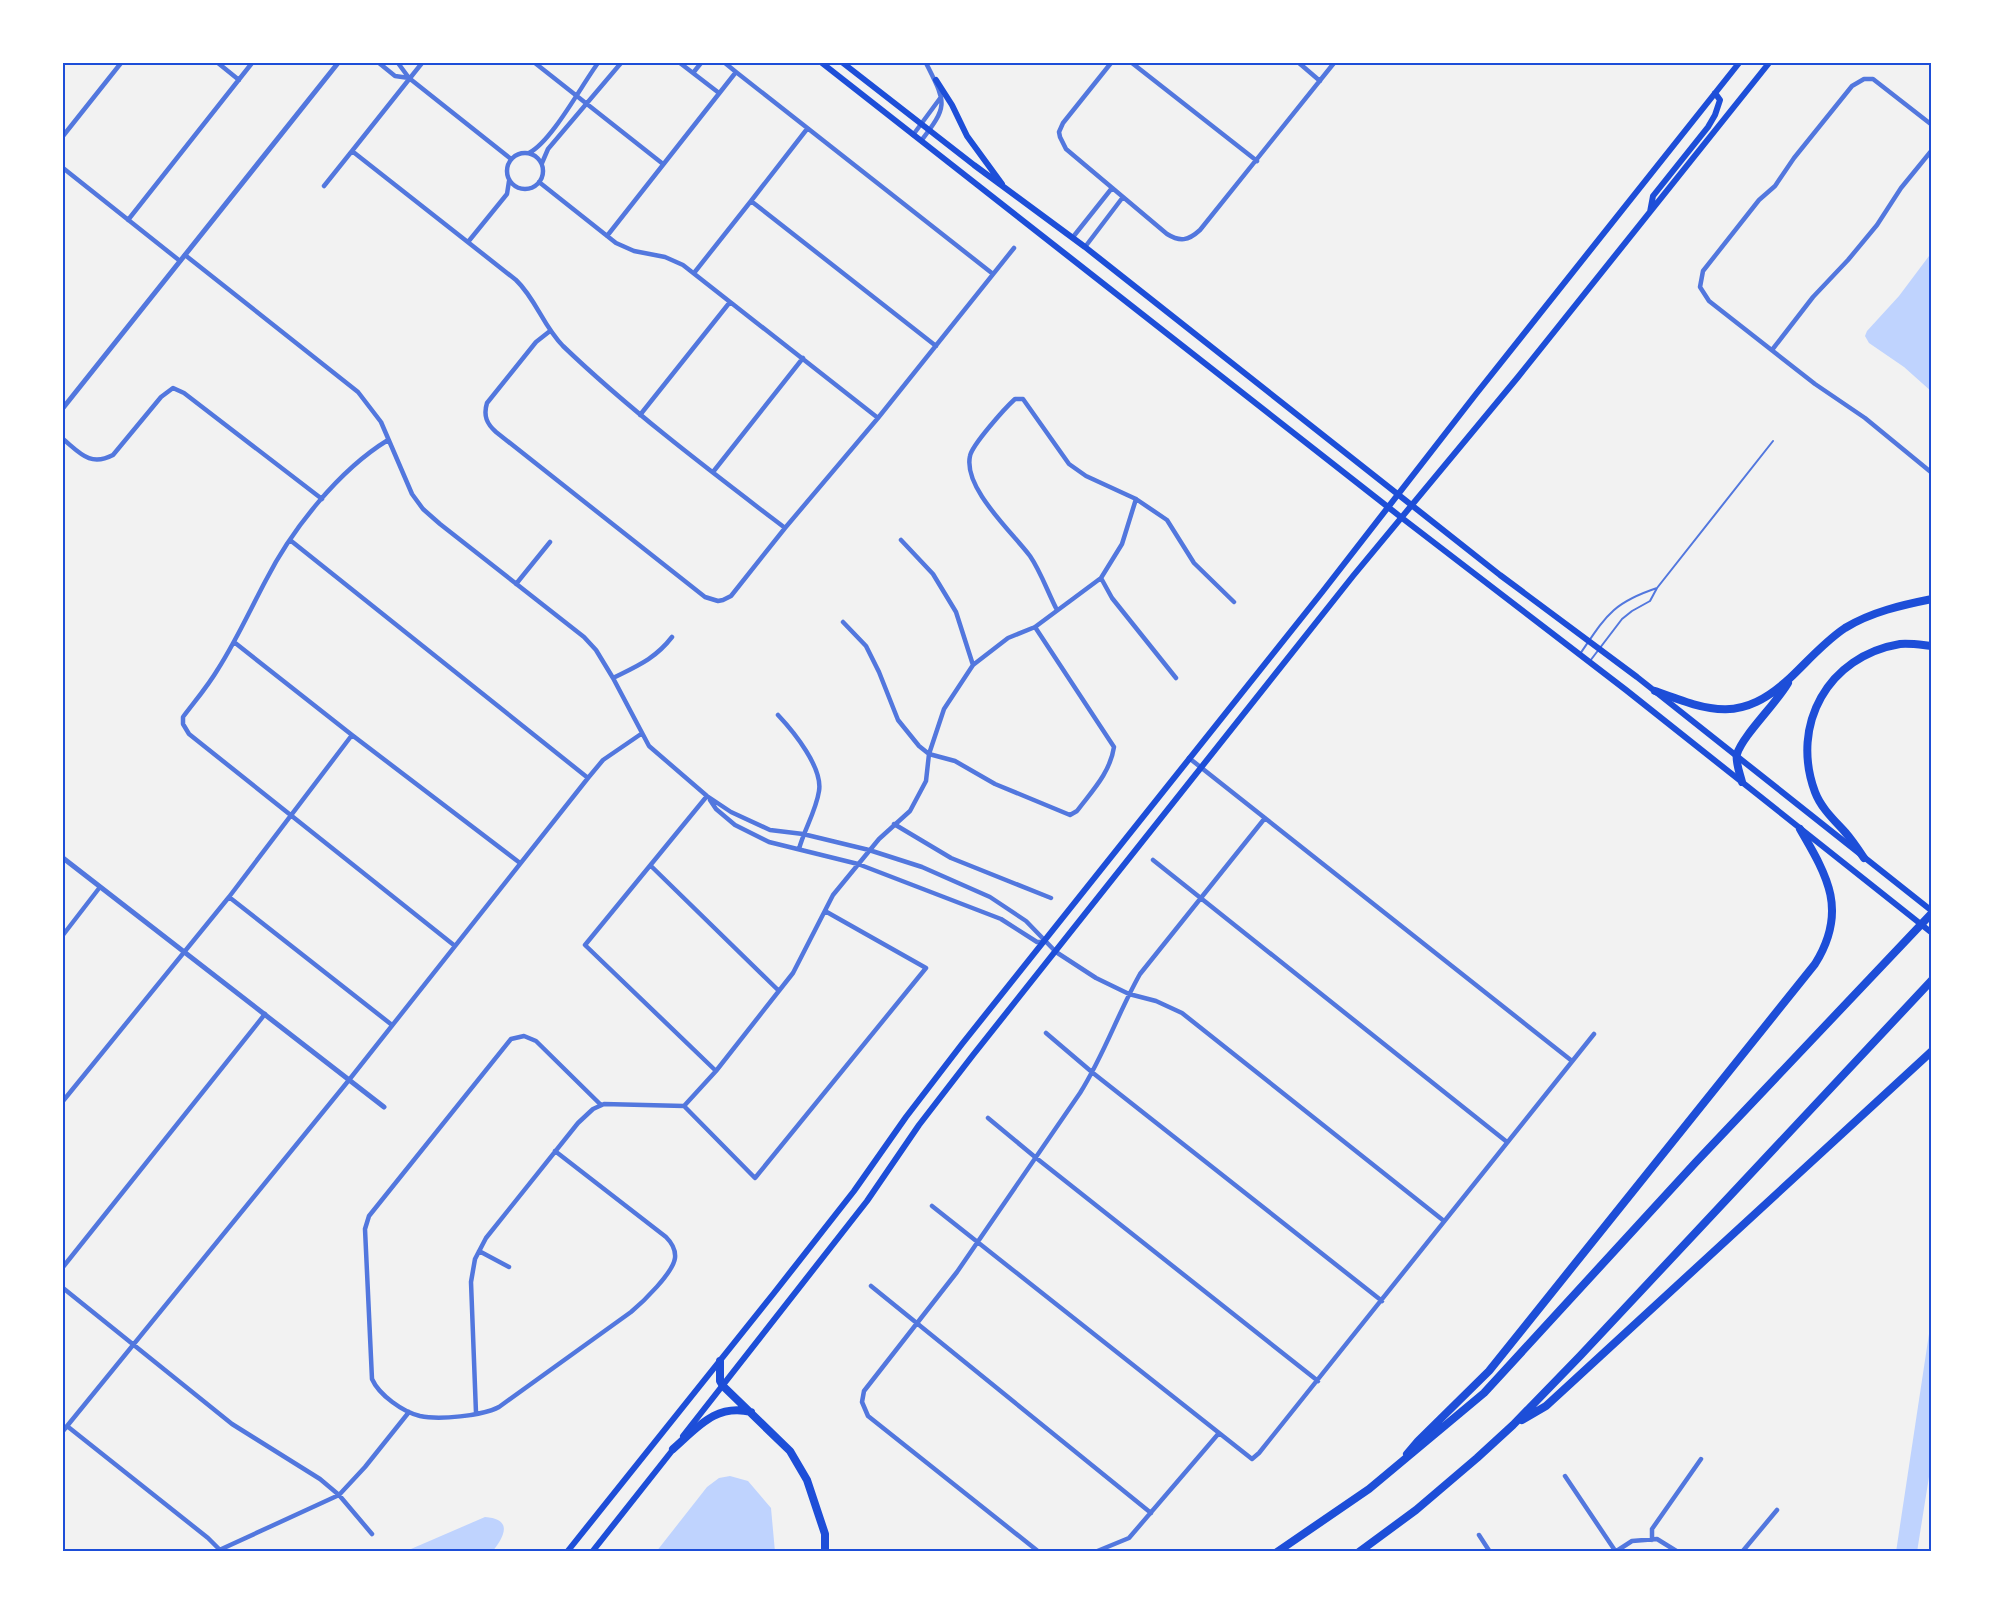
<svg xmlns="http://www.w3.org/2000/svg" width="1995" height="1615" viewBox="0 0 1995 1615" font-family="Ubuntu,sans-serif">
<style>
.water{fill:#bfd3fe}
.lines{fill:none;stroke-linecap:round;stroke-linejoin:round}
.service{stroke:#5277de;stroke-width:2}
.minor{stroke:#5277de;stroke-width:4.5}
.tertiary{stroke:#5277de;stroke-width:5}
.secondary{stroke:#1d4ed8;stroke-width:6}
.motorway{stroke:#1d4ed8;stroke-width:8}
.neatline{fill:none;stroke:#1d4ed8;stroke-width:2}
</style>
<rect width="100%" height="100%" fill="#f2f2f2"/>
<path class="water" d="M1932,252V392L1904,367L1869,343L1865,336L1867,331L1899,296Z
M1932,1314V1458L1917,1552H1896Z
M730,1476L748,1481L771,1508L775,1552H656L707,1487L719,1478Z
M485,1517C513,1519 505,1536 492,1552H404Z"/>
<g class="lines">
<path class="service" d="M1580,654C1606,616 1612,603 1657,588
M1590,661L1622,619L1632,611L1650,601L1657,588L1773,441"/>
<path class="minor" d="M218,63L239,80
M379,63L395,76L409,78
M398,63L409,78L511,159
M535,63L663,164
M680,63L719,93
M1111,63L1063,123L1059,132L1060,137L1066,149L1167,234C1180,242 1188,241 1200,230L1334,63
M1132,63L1257,161
M1299,63L1320,81
M736,72L993,274
M693,73L701,63
M1932,125L1873,79H1864L1852,86L1794,158L1775,186L1759,200L1703,271L1700,287L1709,301L1815,384L1865,418L1932,473
M807,129L751,201L936,346
M913,135L941,97
M63,136L121,63
M921,141C949,105 946,103 926,63
M352,151L422,63
M507 171a18 18 0 1 1 36 0a18 18 0 1 1-36 0Z
M529,153C552,141 581,86 598,63
M542,163L548,149L621,63
M63,168L180,261
M539,182L616,243L634,251L665,257L683,265L878,418
M324,186L352,151L516,280C536,299 543,326 563,346C632,412 709,470 785,528
M128,220L252,63
M607,236L736,72L725,63
M1073,237L1112,188
M468,242L507,194L509,181
M1085,247L1123,197
M185,255L358,392L381,422L412,494L423,509L440,524L584,637L596,650L613,678L649,746L707,796L731,812L770,830L803,834L869,850L922,867L990,897L1026,921L1056,952L1096,978L1129,994L1156,1001L1182,1013L1444,1221
M694,273L751,201
M550,331L536,342L487,403C483,416 487,424 496,432L705,597L718,601L723,600L731,596L785,528L878,418L1014,248
M1772,350L1813,297L1848,260L1877,225L1901,188L1932,150
M640,415L730,302
M63,439C80,453 90,467 113,455L161,397L173,388L184,393L322,499
M388,440C339,470 292,529 266,580C250,610 236,641 218,669C208,686 195,701 183,717V724L189,734L455,946
M713,472L803,358
M290,540L588,778
M901,540L933,574L956,612L973,665
M1101,578L1112,598L1176,678
M516,584L550,542
M1057,610C1048,593 1041,572 1030,556C1012,532 963,488 970,456C972,445 1005,408 1015,399H1023L1069,464L1086,476L1136,499L1167,520L1194,563L1234,602
M843,622L866,646L879,672L898,720L919,746L929,754L955,761L995,784L1070,815L1077,811C1092,791 1110,773 1114,747L1035,627
M234,642L352,735L520,863
M613,678C637,666 655,659 672,637
M778,715C794,732 823,768 819,791C816,811 804,830 799,849
M1189,758L1572,1061
M707,796L585,945L716,1071
M710,800L716,809L735,825L769,842L858,864L1001,919L1037,942H1045
M894,824L951,858L1051,898
M1153,860L1507,1142
M651,866L779,991
M229,897L392,1025
M63,935L100,887
M1046,1033L1093,1073L1382,1301
M63,1101L229,897L352,735
M684,1106L716,1071L793,973L833,895L879,839L910,811L926,781L929,754L944,709L973,665L1008,638L1035,627L1101,578L1122,544L1136,499
M684,1106L755,1178L926,968L825,911
M988,1118L1035,1157L1318,1381
M555,1151L666,1237C672,1243 676,1249 675,1258C673,1273 643,1302 631,1312L499,1407C482,1416 439,1420 420,1416C403,1412 379,1395 372,1379L365,1229L369,1216L511,1039L524,1036L536,1041L601,1105
M932,1206L1252,1459L1259,1453L1594,1034
M479,1251L509,1267
M63,1267L265,1014
M871,1286L1151,1513
M63,1288L232,1424L320,1479L339,1495L372,1534
M476,1413L471,1282L475,1259L486,1238L578,1123L593,1109L604,1104L684,1106
M67,1426L208,1538L220,1550
M63,1431L349,1080L588,778L603,760L641,734
M1565,1476L1616,1552
M1479,1535L1490,1552
M1652,1540V1529L1701,1459
M215,1552L339,1495L365,1467L409,1412
M1039,1552L868,1416L862,1402L864,1391L957,1272L1080,1093C1104,1055 1118,1013 1140,974L1265,818
M1095,1552L1129,1538L1219,1433
M1615,1552L1632,1541L1657,1539L1678,1552
M1742,1552L1777,1510"/>
<path class="tertiary" d="M63,408L338,63
M63,858L384,1107"/>
<path class="secondary" d="M822,63L1402,518L1626,690L1932,933
M843,63L974,165L1085,247L1500,575L1637,677L1932,911
M936,80L952,105L967,136L1002,184
M1650,212L1653,196L1708,127L1715,115L1720,100L1715,93
M683,1436L867,1201L919,1125L973,1055L1353,576L1518,377L1769,63
M567,1552L774,1293L854,1191L906,1117L962,1044L1323,591L1476,394L1739,63
M592,1552L675,1447"/>
<path class="motorway" d="M1655,691C1712,712 1741,723 1790,678C1808,661 1824,642 1845,628C1871,612 1902,605 1932,599
M1742,782C1740,774 1735,761 1737,754C1743,735 1776,704 1788,683
M1864,858C1858,849 1852,840 1845,832C1834,820 1821,808 1815,792C1790,725 1828,656 1900,644C1910,643 1922,645 1932,646
M720,1361V1381L723,1386L790,1451L807,1480L825,1534V1552
M1522,1420L1546,1406L1570,1384L1932,1051
M673,1449C697,1428 716,1403 751,1412
M1407,1454L1418,1441L1489,1371L1815,964C1848,911 1828,877 1800,829
M1277,1552L1369,1489L1484,1393L1696,1162L1932,913
M1359,1552L1416,1510L1477,1458L1513,1425L1580,1356L1932,980"/>
</g>
<rect width="1995" height="1615" fill="none" stroke="#ffffff" stroke-width="129"/>
<rect x="64" y="64" width="1866" height="1486" class="neatline"/>
</svg>
